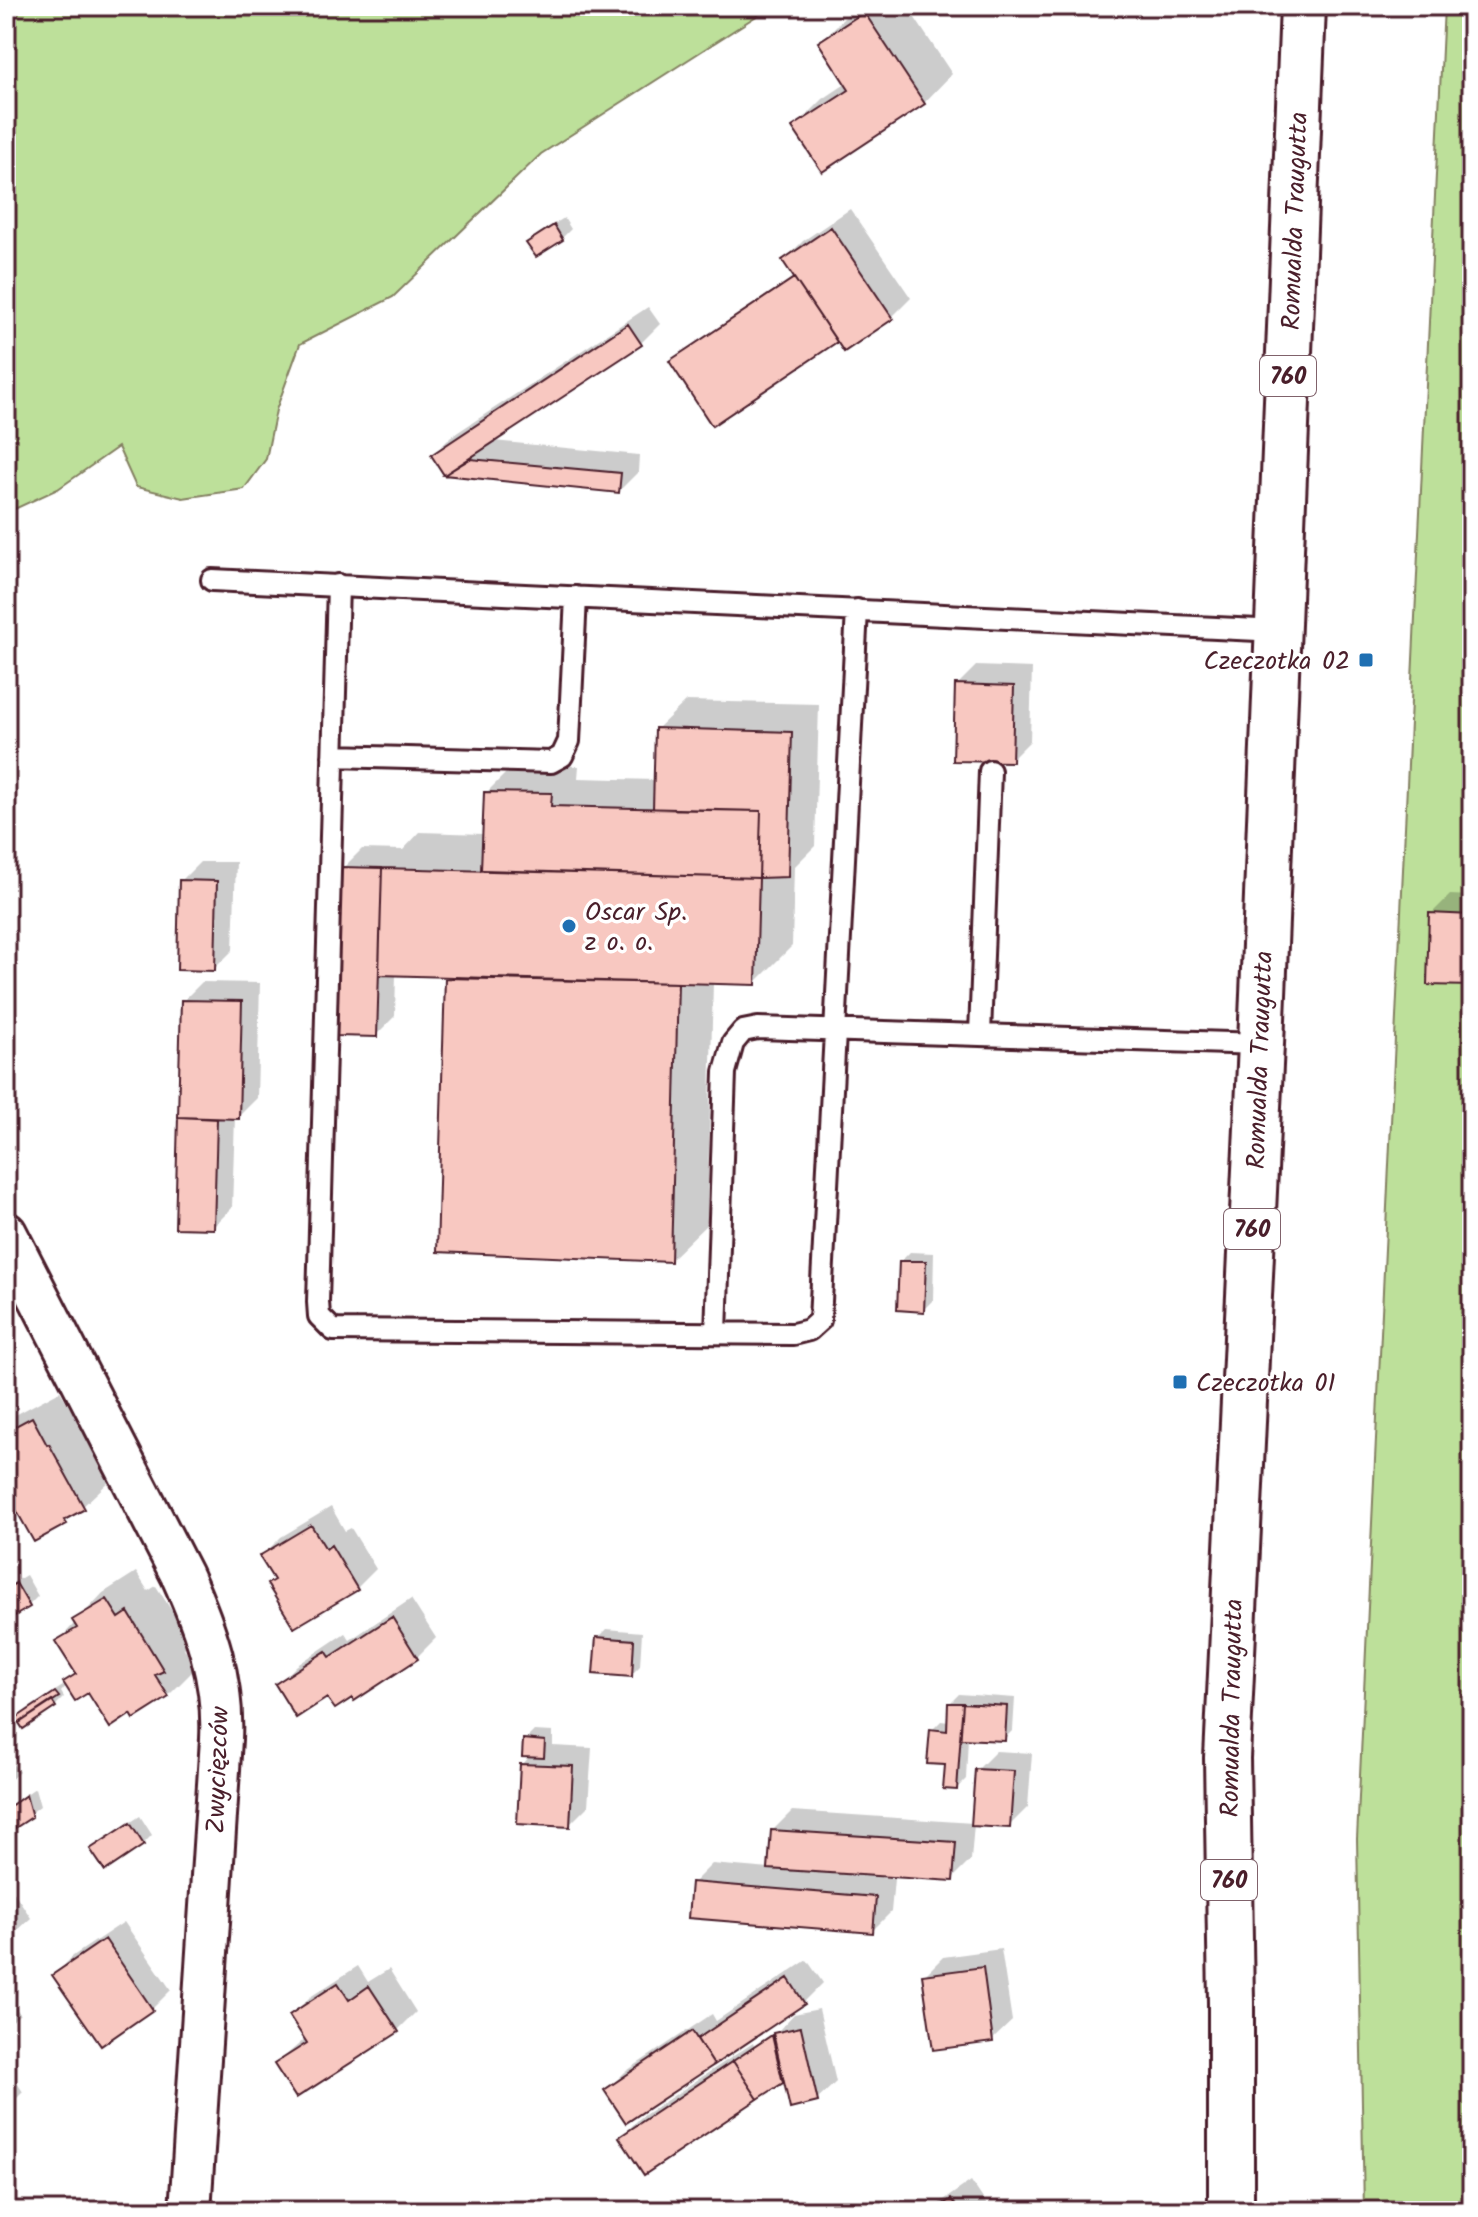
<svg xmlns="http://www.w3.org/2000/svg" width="1478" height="2217" viewBox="0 0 1478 2217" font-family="Kalam,sans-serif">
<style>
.green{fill:#bde09a;stroke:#848062;stroke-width:2}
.shadow{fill:#0003}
.building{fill:#f8c8c1;stroke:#4a1f2b;stroke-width:2}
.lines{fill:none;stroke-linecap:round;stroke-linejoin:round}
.lane-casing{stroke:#4a1f2b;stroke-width:26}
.street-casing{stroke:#4a1f2b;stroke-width:46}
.primary-casing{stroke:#4a1f2b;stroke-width:50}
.lane{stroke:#fff;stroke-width:20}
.street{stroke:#fff;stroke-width:40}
.primary{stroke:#fff;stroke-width:44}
.poi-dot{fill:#1f6fb2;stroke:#fff;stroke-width:3}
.labels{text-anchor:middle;stroke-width:7;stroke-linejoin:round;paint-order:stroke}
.shield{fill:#fff;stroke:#80626b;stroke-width:2}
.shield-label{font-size:24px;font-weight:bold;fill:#4a1f2b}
.street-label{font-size:26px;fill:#4a1f2b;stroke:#fff}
.poi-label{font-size:26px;fill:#4a1f2b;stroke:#fff;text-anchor:start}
</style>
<rect width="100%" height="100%" fill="#fff"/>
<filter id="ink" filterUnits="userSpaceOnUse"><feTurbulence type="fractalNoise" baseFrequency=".0125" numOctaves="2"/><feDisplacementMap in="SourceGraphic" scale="16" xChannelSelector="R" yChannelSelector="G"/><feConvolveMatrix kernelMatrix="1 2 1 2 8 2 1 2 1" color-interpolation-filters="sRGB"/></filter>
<g filter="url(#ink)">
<path class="green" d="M6,6H772L541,154L393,297L300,344L276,410L266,459L244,489L183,498L136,487L118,447L58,489L6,513Z
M1444,6H1472V2211H1364L1357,1839Z"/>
<path class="shadow" d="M861,6H907L952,74L924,103L795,127L823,99L847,83L820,42L848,14Z
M850,209L911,298L892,317L838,339L712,423L672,362L681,353L795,276L784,260L803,241Z
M564,218L571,229L562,238L529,243L538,234Z
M648,307L660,324L641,343L494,441L639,455L638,472L619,491L446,473L433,455L452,436Z
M976,666L1032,668L1030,741L1011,760L957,685Z
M686,701L819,704L815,846L794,867L792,946L755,983L713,982L707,1224L670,1260L439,1250L447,976L396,974L395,1016L376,1035L343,868L362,849L403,850L420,832L484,834L486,793L514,765L579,766L578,778L656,780L657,729Z
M200,862H236L233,950L214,969L181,881Z
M1450,895L1472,896V984L1431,914Z
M202,982L260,983L257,1098L238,1117H235L232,1208L213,1227L177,1226L183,1001Z
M910,1252L934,1253L933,1300L923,1310L901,1261Z
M60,1391L112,1479L65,1523L6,1487V1420Z
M331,1507L345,1531L351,1528L376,1569L357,1588L270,1584L275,1579L262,1556L281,1537Z
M136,1572L148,1591L156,1586L191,1641L184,1648L196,1668L168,1696L88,1690L67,1685L61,1692L64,1697L55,1706L19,1718L27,1709L66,1684L76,1671L58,1641L103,1593Z
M26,1575L38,1596L29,1605L6,1619V1587Z
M411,1599L436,1638L417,1657L355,1698L278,1685L296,1666L345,1633L350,1640Z
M607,1629L642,1632L640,1666L631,1675L598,1638Z
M959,1694L1015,1698L1013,1730L1004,1739L968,1737L966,1779L957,1788L932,1730L941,1721L949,1722L950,1703Z
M534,1731L553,1732V1746L592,1748L588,1806L569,1825L522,1765L531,1755L525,1740Z
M996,1751L1032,1753L1028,1807L1009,1826L974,1824L971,1860L952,1879L882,1874L881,1878L894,1879L891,1912L872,1931L693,1883L712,1864L770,1869L773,1830L792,1811L973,1823L977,1770Z
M6,1754L19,1772L6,1784Z
M35,1788L40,1806L6,1832V1808Z
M140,1816L152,1835L143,1844L93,1850L102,1841Z
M6,1880L31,1918L6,1941Z
M124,1922L171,1990L152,2009L55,1975L73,1956Z
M1001,1949L1012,2021L992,2040L924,1976L943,1957Z
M807,1960L823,1983L804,2002L627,2121L607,2090L625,2072L712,2014L716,2021Z
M358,1966L368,1982L389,1969L416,2012L397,2031L276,2064L306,2038L291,2016L310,1997Z
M10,1999L20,2014L6,2027V2001Z
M819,2009L836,2082L817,2100L785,2078L621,2137L640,2118L753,2043L754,2046L779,2030L794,2014Z
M6,2066L23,2092L6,2109Z
M971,2181L991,2211H927H928Z"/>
<path class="building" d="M864,12L925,104L822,172L792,127L849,90L818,42Z
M554,225L563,240L536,257L526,243Z
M831,227L893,319L844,352L782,260Z
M794,278L837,342L712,426L669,361Z
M628,324L642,345L444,475L431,455Z
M470,459L621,473L619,493L444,475Z
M955,684L1014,686L1012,762L953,761Z
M655,728L792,732L788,877L759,878L761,811L653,809Z
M484,792L552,793L551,806L761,811L759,878L481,870Z
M341,867L382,868L377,1037L337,1036Z
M382,868L759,878L756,985L379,975Z
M179,880L217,881L215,971L177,970Z
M1429,913L1472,915V986L1427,985Z
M445,978L678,983L671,1262L437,1252Z
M181,1000L242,1001L239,1119L178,1117Z
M178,1117L217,1119L214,1229L175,1228Z
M899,1261H926L924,1312L897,1310Z
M32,1417L47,1445L49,1444L85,1509L64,1520L67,1524L34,1542L6,1492V1431Z
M311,1525L326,1549L331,1545L358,1590L294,1628L267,1584L274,1580L259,1556Z
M16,1583L30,1607L6,1621V1589Z
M107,1599L119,1618L128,1612L164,1671L155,1675L169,1697L134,1719L131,1714L110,1728L88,1693L75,1701L63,1682L76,1674L55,1641L77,1628L72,1620Z
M392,1617L418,1659L354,1701L352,1698L335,1709L327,1698L296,1718L275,1684L326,1651L330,1657Z
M596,1637L634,1640L632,1677L593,1674Z
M55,1692L59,1697L19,1723L16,1718Z
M52,1701L56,1707L23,1729L19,1723Z
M948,1703H963L957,1790L943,1789L945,1765L927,1764L930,1729L947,1731Z
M963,1703L1007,1706L1005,1741L960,1739Z
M523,1739L545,1741L544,1758L522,1757Z
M520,1764L573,1766L570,1827L517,1824Z
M975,1769L1014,1771L1010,1828L971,1826Z
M26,1795L32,1817L6,1834V1809Z
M130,1823L144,1845L105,1871L90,1849Z
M771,1830L956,1842L953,1881L768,1869Z
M691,1882L876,1897L873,1933L688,1918Z
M6,1927L14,1938L6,1943Z
M105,1939L153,2010L101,2046L52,1975Z
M983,1967L993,2042L933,2050L922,1975Z
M788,1978L805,2004L714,2065L697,2039Z
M338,1983L349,2000L369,1986L399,2032L296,2098L274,2064L307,2043L289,2015Z
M801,2027L818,2102L790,2109L773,2033Z
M692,2031L714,2065L626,2123L604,2090Z
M772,2035L783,2083L758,2099L733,2061Z
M733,2061L758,2099L644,2175L619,2137Z
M951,2199L960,2211H933Z"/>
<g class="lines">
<defs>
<path id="lane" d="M212,580L1279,631
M338,585L318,1302L319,1316L333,1330L793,1334L809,1330L820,1320L857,610
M333,756L551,762L562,756L569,741L576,597
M980,1034L990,771
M716,1333L725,1072L733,1043L743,1031L758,1028L1261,1044"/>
<path id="street" d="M6,1233L182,1576C206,1629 224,1680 221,1739L190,2211"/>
<path id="primary" d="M1231,2211V2002L1227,1758L1261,1044L1303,6"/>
</defs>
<use href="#lane" class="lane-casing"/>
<use href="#street" class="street-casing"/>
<use href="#primary" class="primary-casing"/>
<use href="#lane" class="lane"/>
<use href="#street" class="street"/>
<use href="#primary" class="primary"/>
</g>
</g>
<g class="poi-dot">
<rect x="1358" y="652" width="16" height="16" rx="4"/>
<circle cx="569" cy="926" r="8"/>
<rect x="1172" y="1374" width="16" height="16" rx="4"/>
</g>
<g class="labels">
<g class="shield">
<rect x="1260" y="356" width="56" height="40" rx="6"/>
<rect x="1224" y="1209" width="56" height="40" rx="6"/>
<rect x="1201" y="1860" width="56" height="40" rx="6"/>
</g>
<g class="shield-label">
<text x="1288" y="384">760</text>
<text x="1252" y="1237">760</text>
<text x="1229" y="1888">760</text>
</g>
<g class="street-label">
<text transform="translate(1294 221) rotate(-88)" y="9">Romualda Traugutta</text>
<text transform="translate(1259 1060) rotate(-88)" y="9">Romualda Traugutta</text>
<text transform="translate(1231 1708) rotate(-89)" y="9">Romualda Traugutta</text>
<text transform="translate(217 1770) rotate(-88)" y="9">Zwycięzców</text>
</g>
<g class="poi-label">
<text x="1350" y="669" text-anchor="end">Czeczotka 02</text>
<text x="585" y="920">Oscar Sp.<tspan x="585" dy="30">z o. o.</tspan></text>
<text x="1196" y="1391">Czeczotka 01</text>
</g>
</g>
<rect width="1478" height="2217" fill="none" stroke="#fff" stroke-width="32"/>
<rect x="16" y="16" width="1446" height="2185" fill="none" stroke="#4a1f2b" stroke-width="3" filter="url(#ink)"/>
</svg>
